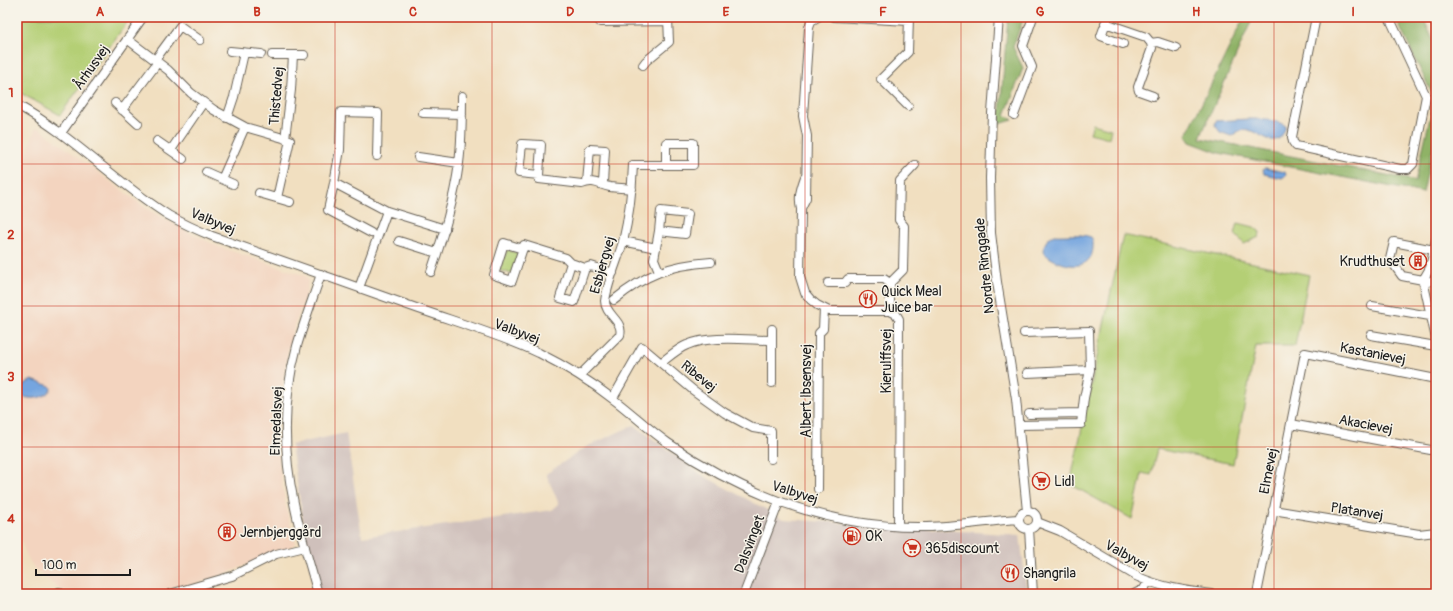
<svg xmlns="http://www.w3.org/2000/svg" width="1453" height="611" viewBox="0 0 1453 611" font-family="Pangolin,sans-serif">
<style>
.built{fill:#f3d4bf}
.industrial{fill:#cfc0bb}
.green{fill:#b4cf75;stroke:#687648}
.forest{fill:#8fb266;stroke:#566741}
.water{fill:#75a5df;stroke:#48607e}
.lines{fill:none;stroke-linecap:round;stroke-linejoin:round}
.minor-casing{stroke:#676055;stroke-width:10}
.minor{stroke:#fff;stroke-width:8}
.rail{stroke:#1c1c1c;stroke-width:2}
.grid{fill:none;stroke:#c8321e;stroke-width:1;stroke-opacity:0.55}
.labels{text-anchor:middle;stroke-width:3;stroke-linejoin:round;paint-order:stroke}
.street-label{font-size:14px;fill:#1c1c1c;stroke:#f7f3e8}
.poi-label{font-size:14px;fill:#1c1c1c;stroke:#f7f3e8;text-anchor:start}
.neatline{fill:none;stroke:#c8321e;stroke-width:1.5}
.grid-label{font-size:13px;text-anchor:middle;font-weight:bold;fill:#c8321e}
</style>
<rect width="100%" height="100%" fill="#f7f3e8"/>
<filter id="ink" filterUnits="userSpaceOnUse"><feTurbulence type="fractalNoise" baseFrequency=".025" numOctaves="2"/><feDisplacementMap in="SourceGraphic" scale="8" xChannelSelector="R" yChannelSelector="G"/><feConvolveMatrix kernelMatrix="1 2 1 2 8 2 1 2 1" color-interpolation-filters="sRGB"/></filter>
<filter id="wash" filterUnits="userSpaceOnUse"><feTurbulence type="fractalNoise" baseFrequency=".012" numOctaves="4" result="noise"/><feDisplacementMap in="SourceGraphic" scale="16" xChannelSelector="R" yChannelSelector="G"/><feGaussianBlur stdDeviation="0.9" result="paint"/><feColorMatrix in="noise" values="0 0 0 0 0 0 0 0 0 0 0 0 0 0 0 0 0 1.4 0 .05"/><feComposite in="paint" operator="in"/></filter>
<g filter="url(#wash)">
<rect width="100%" height="100%" fill="#f1dfc0"/>
<path class="built" d="M39,128L147,209L186,231L219,247L306,276L308,281L306,296L295,324L288,351L279,406L277,434L281,477L286,507L295,542L293,546L215,578L160,594H70L60,590L34,568L27,557L17,526V187L35,129Z"/>
<path class="industrial" d="M634,425L702,475L784,519L1020,535L1027,594H315L291,445L346,433L362,537L552,510L559,504L546,474L586,447Z"/>
<path class="green" d="M17,17H131L60,115L17,91Z
M1093,124L1111,129L1109,138L1090,133Z
M1238,223L1254,227L1260,232L1259,237L1244,244L1235,234Z
M1123,235L1309,275L1295,346H1256L1233,464L1157,449L1151,475L1142,473L1132,519L1070,484Z
M507,250L518,253L512,274L499,270Z"/>
<path class="forest" d="M1008,17H1024L1013,47L1023,68L1005,115L1013,120L999,124Z
M1244,17H1253L1200,138L1412,180L1415,182L1432,109H1436V132L1423,193L1219,153L1190,142L1186,136Z
M1395,17H1423L1436,47V97L1431,92Z"/>
<path class="water" d="M1248,119C1260,119 1275,119 1286,126C1278,153 1264,134 1248,130C1242,128 1236,133 1231,136L1220,132L1215,125L1216,121Z
M1265,168L1285,172L1286,175L1282,178L1264,174L1263,170Z
M1054,235C1066,236 1079,233 1091,237C1094,241 1093,244 1093,249C1090,274 1059,266 1045,254C1042,247 1046,238 1054,235Z
M32,380L50,386L51,389C44,400 29,400 19,395L17,390L19,387Z"/>
</g>
<g filter="url(#ink)">
<g class="lines">
<defs>
<path id="minor" d="M834,17L909,21
M999,17L992,113L990,178L991,233L997,282L1016,399L1027,511
M1108,17L1101,36L1123,44
M1316,17L1292,137L1293,142L1296,146L1400,169H1408L1413,164L1426,96L1389,17
M600,22L669,21
M1105,23L1146,37L1151,43L1152,48L1138,87L1139,91L1153,96
M127,39L168,70L191,93L214,110L245,127L290,140L277,198
M1151,43L1158,42L1176,48
M230,51L261,54
M272,55H304
M155,60L180,26L200,40
M643,65L646,61L669,42L668,18
M115,103L138,124
M17,105C72,135 115,182 168,215C182,223 197,230 212,236C281,261 350,285 419,309C459,323 500,335 539,353C565,366 590,381 613,399C632,413 649,430 668,443C746,496 831,529 927,527C958,526 988,521 1019,519
M908,106L881,79L908,52L909,17
M122,110L158,62
M423,113L462,114
M1014,115L1032,67L1023,46L1033,17
M227,118L234,97L244,53
M61,133L143,17
M285,139L291,90L293,55
M157,141L183,159
M171,150L203,103
M418,157L459,163
M206,172L233,184
M539,175L519,173L522,144L541,145L539,175V179L582,184C594,179 599,185 610,187C617,188 625,188 632,189
M805,177C801,188 798,197 801,209L800,277L805,293L811,300L817,305L829,311H890L896,314L899,319L898,526
M222,179L245,127
M587,182L590,149L605,150L603,183
M334,183L328,210L371,233
M259,193L290,202
M801,208L806,198L807,136L803,116L809,27L811,21L818,17
M387,211L445,229
M659,231L661,211L688,214L685,234L659,231L654,259L659,271
M1436,240L1430,268L1423,280L1436,339
M399,241L437,253
M623,241L656,248
M523,249L504,243L494,275L512,281L524,245L566,258L571,263L585,268L591,266L613,273
M571,263L560,298L574,302L585,268
M431,272C443,236 454,201 459,163C462,141 462,118 462,96
M1423,280L1402,276L1390,259L1394,242L1434,250
M828,283H845L848,279H884L890,283
M1423,283L1436,280
M359,288L387,211L334,183L340,150L341,112L378,113L377,156
M614,300C646,274 670,265 711,262
M1372,306L1430,316L1436,315
M890,311V283L903,270L904,226L899,220L900,181L915,165
M772,329V383
M1371,335L1436,346
M661,363C670,356 677,349 687,345C709,335 748,340 772,340
M1027,373L1090,370
M580,375L620,335C624,321 605,315 605,301C608,281 617,262 623,242C629,217 632,191 633,165H693V143H666V165
M613,398L642,347L693,390L725,413L753,428L771,431V459
M1029,414L1082,413
M1291,424L1436,451
M1019,425L1081,424L1084,398L1090,370L1089,331L1024,333
M818,489L819,333L823,329L824,309
M1273,510L1419,534L1436,532
M1019 520a9 9 0 1 1 18 0a9 9 0 1 1-18 0Z
M1037,522L1060,531L1136,576C1160,587 1185,591 1211,594
M1029,529L1033,594
M59,592V594
M170,594L232,576L276,554L305,547
M318,594C310,564 300,534 294,503C283,452 283,397 297,346C304,322 313,298 321,274
M744,594L779,502
M1134,594L1144,589L1148,582
M1257,594L1305,353L1436,379"/>
</defs>
<use href="#minor" class="minor-casing"/>
<use href="#minor" class="minor"/>
<path class="rail" d="M1428,17L1436,33"/>
</g>
</g>
<path class="grid" d="M179,17V594M335,17V594M492,17V594M648,17V594M805,17V594M961,17V594M1118,17V594M1274,17V594M17,164H1436M17,306H1436M17,447H1436"/>
<defs>
<symbol id="building-ring" viewBox="-11 -11 22 22"><circle r="9.5" fill="#f7f3e8" stroke="#c8321e" stroke-width="1.5"/><path d="M-4-6H4V6H1V3H-1V6H-4ZM-2.5-4.3h1.7v1.8h-1.7ZM.8-4.3h1.7v1.8H.8ZM-2.5-1h1.7V.8h-1.7ZM.8-1h1.7V.8H.8Z" fill="#c8321e"/></symbol>
<symbol id="restaurant-ring" viewBox="-11 -11 22 22"><circle r="9.5" fill="#f7f3e8" stroke="#c8321e" stroke-width="1.5"/><path d="M-5-6h1v4h1v-4h1v4h1v-4h1v5L-1.5 .5V6h-2V.5L-5-1ZM5-6V6H3V1.5H1.5Q1.5-4 5-6Z" fill="#c8321e"/></symbol>
<symbol id="supermarket-ring" viewBox="-11 -11 22 22"><circle r="9.5" fill="#f7f3e8" stroke="#c8321e" stroke-width="1.5"/><path d="M-6-5.5h2.5l.6 2H6L4.5 2H-2.5L-4.4-4H-6ZM-1.5 3.2a1.3 1.3 0 1 0 .1 0ZM3 3.2a1.3 1.3 0 1 0 .1 0Z" fill="#c8321e"/></symbol>
<symbol id="fuel-ring" viewBox="-11 -11 22 22"><circle r="9.5" fill="#f7f3e8" stroke="#c8321e" stroke-width="1.5"/><path d="M-5.5-6h7V0h2V4h1.3V-2.5L3-4.5l.8-.8L6-3V5H2.5V1h-1V6h-7ZM-4.2-4.7v3.2H.2V-4.7Z" fill="#c8321e"/></symbol>
</defs>
<g fill-rule="evenodd">
<use href="#building-ring" x="1408" y="251" width="20" height="20"/>
<use href="#restaurant-ring" x="858" y="289" width="20" height="20"/>
<use href="#supermarket-ring" x="1031" y="471" width="20" height="20"/>
<use href="#building-ring" x="217" y="522" width="20" height="20"/>
<use href="#fuel-ring" x="842" y="526" width="20" height="20"/>
<use href="#supermarket-ring" x="902" y="538" width="20" height="20"/>
<use href="#restaurant-ring" x="1000" y="563" width="20" height="20"/>
</g>
<g class="labels">
<g class="street-label">
<text transform="translate(91 67) rotate(-55)" y="5">Århusvej</text>
<text transform="translate(276 96) rotate(-85)" y="5">Thistedvej</text>
<text transform="translate(213 221) rotate(23)" y="5">Valbyvej</text>
<text transform="translate(602 265) rotate(-74)" y="5">Esbjergvej</text>
<text transform="translate(984 266) rotate(-96)" y="5">Nordre Ringgade</text>
<text transform="translate(517 331) rotate(21)" y="5">Valbyvej</text>
<text transform="translate(1373 353) rotate(11)" y="5">Kastanievej</text>
<text transform="translate(886 361) rotate(-90)" y="5">Kierulffsvej</text>
<text transform="translate(699 376) rotate(39)" y="5">Ribevej</text>
<text transform="translate(806 391) rotate(-90)" y="5">Albert Ibsensvej</text>
<text transform="translate(276 421) rotate(-88)" y="5">Elmedalsvej</text>
<text transform="translate(1366 424) rotate(11)" y="5">Akacievej</text>
<text transform="translate(1268 471) rotate(-79)" y="5">Elmevej</text>
<text transform="translate(795 492) rotate(18)" y="5">Valbyvej</text>
<text transform="translate(1357 511) rotate(9)" y="5">Platanvej</text>
<text transform="translate(749 544) rotate(-69)" y="5">Dalsvinget</text>
<text transform="translate(1127 555) rotate(29)" y="5">Valbyvej</text>
</g>
<g class="poi-label">
<text x="1405" y="266" text-anchor="end">Krudthuset</text>
<text x="881" y="296">Quick Meal<tspan x="881" dy="16">Juice bar</tspan></text>
<text x="1054" y="486">Lidl</text>
<text x="240" y="537">Jernbjerggård</text>
<text x="865" y="541">OK</text>
<text x="925" y="553">365discount</text>
<text x="1023" y="578">Shangrila</text>
</g>
</g>
<rect width="1453" height="611" fill="none" stroke="#f7f3e8" stroke-width="44"/>
<path d="M36 569v6h94v-6" fill="none" stroke="#1c1c1c" stroke-width="2"/>
<text x="42" y="569" font-size="12" fill="#1c1c1c" stroke="#f7f3e8" stroke-width="3" paint-order="stroke">100 m</text>
<rect x="22" y="22" width="1409" height="567" class="neatline"/>
<g class="grid-label">
<text x="100" y="16">A</text>
<text x="257" y="16">B</text>
<text x="413" y="16">C</text>
<text x="570" y="16">D</text>
<text x="726" y="16">E</text>
<text x="883" y="16">F</text>
<text x="1040" y="16">G</text>
<text x="1196" y="16">H</text>
<text x="1353" y="16">I</text>
<text x="11" y="97">1</text>
<text x="11" y="239">2</text>
<text x="11" y="381">3</text>
<text x="11" y="523">4</text>
</g>
</svg>
